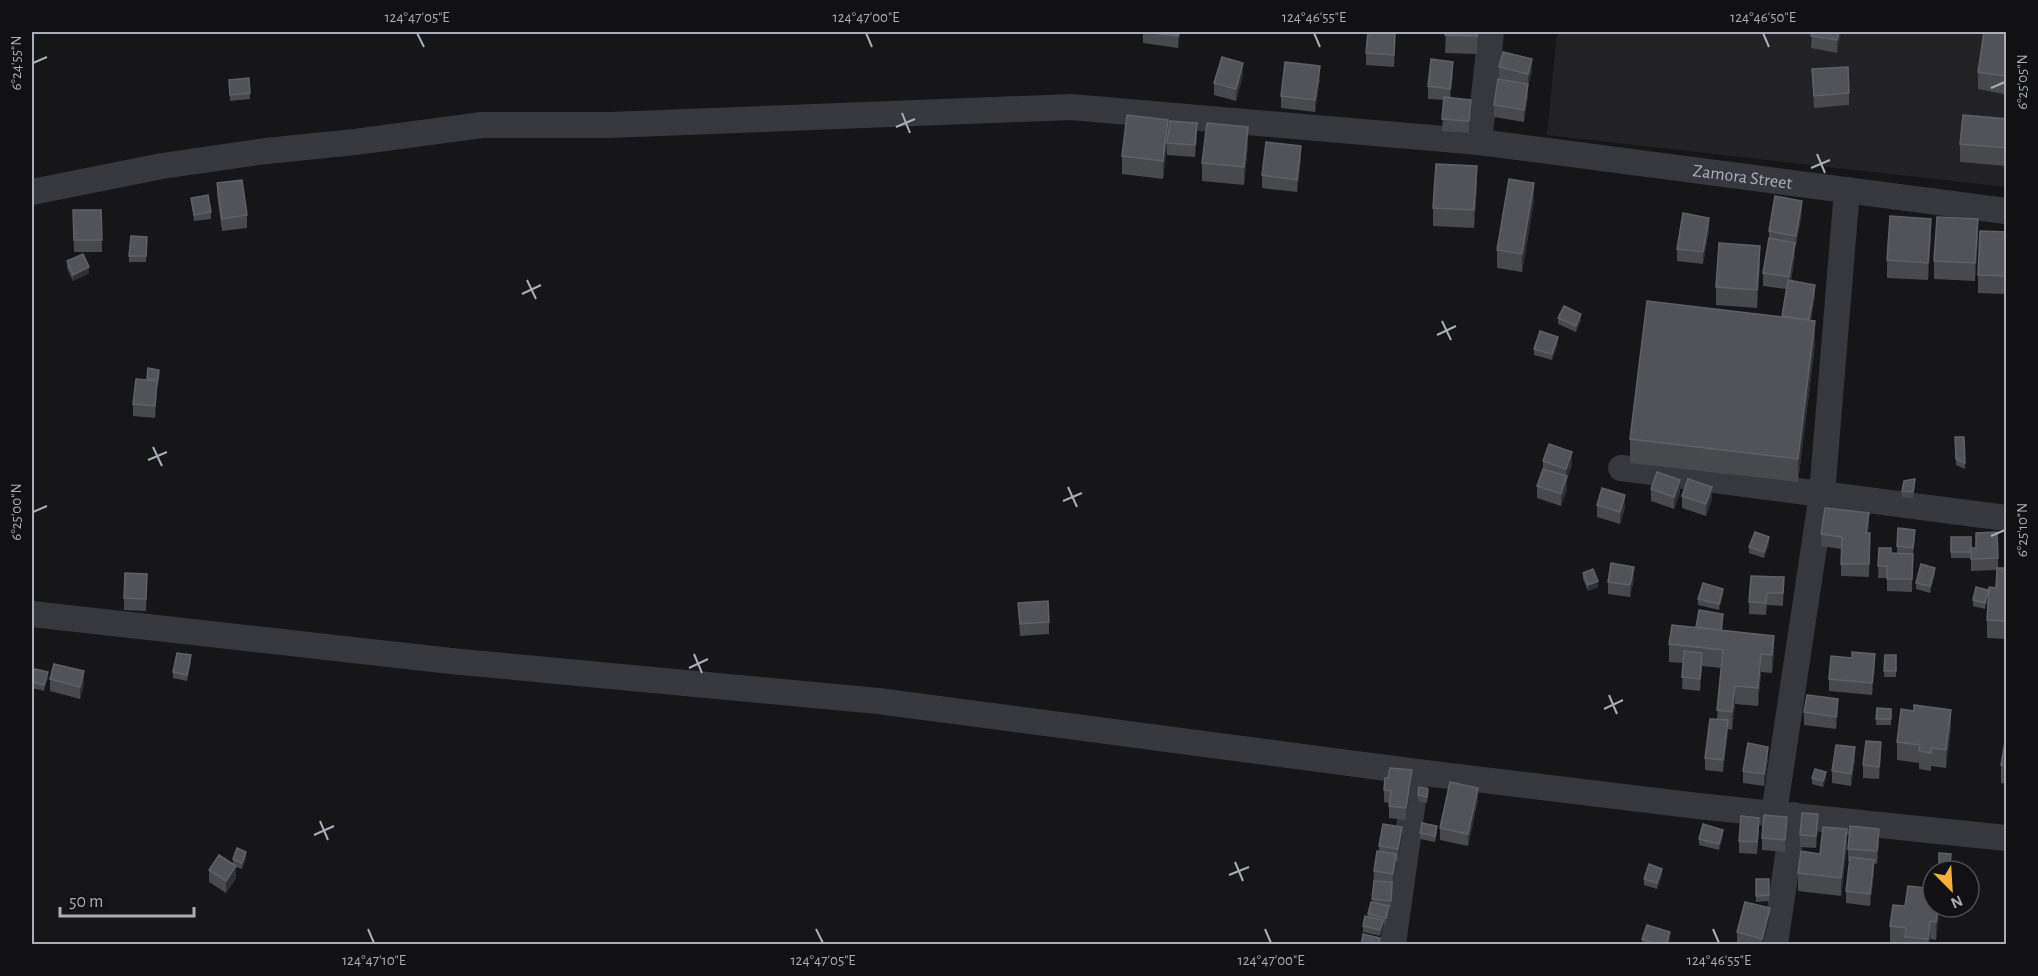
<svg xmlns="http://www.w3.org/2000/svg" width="2038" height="976" viewBox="0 0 2038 976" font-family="'Alegreya Sans',sans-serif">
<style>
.built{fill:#222225}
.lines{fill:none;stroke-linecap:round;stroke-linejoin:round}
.minor{stroke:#37383d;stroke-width:26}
.wall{fill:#47494d}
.shaded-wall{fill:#2f3033}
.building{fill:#525359;stroke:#5f6168;stroke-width:1.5}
.ticks{fill:none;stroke:#a8adb8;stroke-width:2}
.labels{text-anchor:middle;stroke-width:5;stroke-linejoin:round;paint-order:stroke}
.street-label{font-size:18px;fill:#a8adb8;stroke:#111113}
.neatline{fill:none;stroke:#a8adb8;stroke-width:2}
.ticks-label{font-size:15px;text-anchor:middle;fill:#a8adb8}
</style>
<rect width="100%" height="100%" fill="#161618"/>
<path class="built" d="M1557,32H2006V187L1547,135Z"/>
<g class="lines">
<g class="minor">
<path d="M1479,142L1491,32"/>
<path id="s1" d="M32,192L162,166L266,151L355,142L482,125H609L1071,107L1479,142L2006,211"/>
<path d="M1621,468L2006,518"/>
<path d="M32,614L451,661L878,701L1417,772L1698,806L2006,838"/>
<path d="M1774,813L1822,494L1847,190"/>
<path d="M1393,944L1417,772"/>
<path d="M1775,944L1794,815"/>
</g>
</g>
<path class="wall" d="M1143,32H1180L1178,48L1143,43Z
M1446,32H1478L1477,54L1445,53Z
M1812,32H1841L1837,53L1811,48Z
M2007,32V75L2004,94L1978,89V72Z
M1395,45L1394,67L1366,65V53Z
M1499,67L1532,71L1528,86V96L1524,122L1494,117V105L1507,81L1499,79Z
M1812,69L1849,93V105L1814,108Z
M1453,74L1450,98L1471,112L1469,133L1442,131L1444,100L1428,99V86Z
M1243,75L1236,101L1214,95V83Z
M1320,79L1315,112L1281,108V96Z
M229,80L250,93V99L230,101Z
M2007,119V166L1960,162V144Z
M1197,135L1195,157L1167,155V143Z
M1168,138L1163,179L1122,174V156Z
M1248,145L1244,185L1202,181V163Z
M1301,158L1297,192L1262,188V175Z
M217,183L247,215V228L222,231L217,195Z
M1477,184L1474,228L1433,226V208Z
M191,198L211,212V219L194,221Z
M1534,201L1522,272L1497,268V250Z
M73,210H101L102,252H74Z
M1802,213L1795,248V255L1791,281L1815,297L1811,320L1815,344L1798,482L1630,463V439L1782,317L1787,289L1763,286V273L1769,238V231Z
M1709,230L1703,264L1677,261V249Z
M2007,232V294L1978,293V275Z
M1931,237L1928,280L1887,278V260Z
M1978,237L1975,281L1934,279V261Z
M147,243L146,262H129V256Z
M67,261L89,273L73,281L67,268Z
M1760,263L1757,308L1716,305V287Z
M1558,318L1581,320L1576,332L1558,324Z
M1558,343L1552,360L1534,355V349Z
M148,368L159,376L158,386L157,385L155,418L133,416V404L147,380Z
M1955,437H1964L1965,469L1956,465Z
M1543,461L1572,464L1567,479V489L1561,506L1537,498V486L1543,471Z
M1915,485L1913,498L1902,497V491Z
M1651,489L1680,492L1674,509L1651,501Z
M1682,496L1712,499L1706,516L1682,508Z
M1597,505L1625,507L1620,524L1597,517Z
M1869,525L1868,533H1870L1869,577L1841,576V549L1821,546V534Z
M1976,533L1998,558V568H2007V639L1987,638V620L1996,588L1997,570L1971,571V558H1951V537L1971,548H1976Z
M1915,536L1913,554L1897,553V546Z
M1769,543L1764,558L1749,553V547Z
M1879,548L1891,553L1913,554L1912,592L1887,591V578H1878Z
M1583,573L1598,587L1588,591L1583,579Z
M1935,574L1930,593L1916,589V583Z
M1784,577L1783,606L1767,605L1766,615L1749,614V602Z
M1634,579L1630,597L1608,594V582Z
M147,586L146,611L124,610V598Z
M1723,595L1719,610L1698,605V599Z
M1988,596L1985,609L1973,606V600Z
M1018,603L1049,622V634L1020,636Z
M1723,626V630L1774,653L1772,673L1761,672L1758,706L1735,704L1732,730L1728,729L1723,772L1705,770V758L1717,719L1721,668L1702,666L1700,691L1682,689L1683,663L1669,662V644L1696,627Z
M1885,655H1896V677H1884Z
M191,662L187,681L173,678V672Z
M1875,666L1872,695L1829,691V679Z
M48,678L44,691L32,688V682Z
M50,679L84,684L80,699L50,691Z
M1877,708L1891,709V725H1876Z
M1838,711L1836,729L1804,725V712Z
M1951,728L1946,768L1931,766V771L1919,769V763L1897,760V742Z
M2007,730V784L2001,783V765Z
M1881,754L1879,779L1863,778V765Z
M1768,759L1764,786L1743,783V771Z
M1855,759L1851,786L1832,783V771Z
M1812,778H1826L1823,787L1812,784Z
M1412,782L1406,820L1389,818V803L1384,802V790Z
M1418,795H1428L1427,803L1418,801Z
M1478,800L1468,846L1440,840V828Z
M1818,826L1816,848L1800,847V835Z
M1787,829L1785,852L1762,850V838Z
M1759,830L1757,854L1739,853V841Z
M1437,832L1435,842L1420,839V833Z
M1723,836L1719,850L1699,845V839Z
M1402,839L1398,861H1396L1392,886L1391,907L1389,906V912L1386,924L1383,923L1380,936L1363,932V926L1368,916L1372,902L1374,871L1379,851V846Z
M1879,841L1877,864L1874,863V873L1870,906L1846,903V891L1850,861H1848V849Z
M1847,847L1841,896L1798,891V873L1820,854Z
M1939,853L1951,854L1950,871H1939Z
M246,858L242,869L236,867V878L226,893L209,882V870L233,863V859Z
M1662,875L1657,889L1644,885V879Z
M1756,879H1769V901L1756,902Z
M1905,906L1940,907L1936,940L1930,939V945L1890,944V926Z
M1770,920L1763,945H1737V932Z
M1642,939L1670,945H1642Z"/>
<path class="shaded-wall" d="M1179,32H1180L1178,48V36Z
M1839,32H1841L1837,53V40Z
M1395,33V45L1394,67V55Z
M2007,57V75L2004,94V76Z
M1532,59V71L1528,86V96L1524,122V110L1528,84V74Z
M1453,62V74L1450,101V89Z
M1243,63V75L1236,101V89Z
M1320,66V79L1315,112V100Z
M1471,100V112L1469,133V121Z
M1168,120V138L1163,179V161Z
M1197,123V135L1195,157V145Z
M1248,127V145L1244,185V167Z
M1301,146V158L1297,192V180Z
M1477,166V184L1474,228V210Z
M1534,183V201L1522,272V254Z
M1802,201V213L1796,248V236Z
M1709,218V230L1703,264V252Z
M1931,219V237L1928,280V263Z
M1978,219V237L1975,281V263Z
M1795,243V255L1789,289V277Z
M1760,246V263L1757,308V290Z
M89,267V273L73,281V275Z
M1815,285V297L1809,332V320Z
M1581,314V320L1576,332V326Z
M1815,321V344L1798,482V459Z
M1558,337V343L1552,360V354Z
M157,381V393L155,418V406Z
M1572,452V464L1567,479V489L1561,506V494L1566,478V469Z
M1680,480V492L1674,509V497Z
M1712,487V499L1706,516V504Z
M1625,495V507L1620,524V512Z
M1869,513V525L1866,545V533Z
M1769,537V543L1764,558V552Z
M1634,567V579L1630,597V585Z
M1935,568V574L1930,593V586Z
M1598,581V587L1588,591V585Z
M1723,589V595L1719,610V604Z
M1988,590V596L1985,609V603Z
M1723,614V626L1720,645V633Z
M1774,636V653L1772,673V655Z
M1702,653V665L1700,691V679Z
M1761,654V672L1758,706V688Z
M1875,654V666L1872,695V683Z
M191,655V662L187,681V675Z
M84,671V684L80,699V687Z
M48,672V678L44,691V685Z
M1735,686V704L1732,730V712Z
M1838,699V711L1836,729V717Z
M1951,710V728L1946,768V750Z
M1728,720V733L1723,772V760Z
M1881,742V754L1879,779V767Z
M1768,747V759L1764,786V774Z
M1855,747V759L1851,786V774Z
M1412,770V782L1406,820V808Z
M1826,772V778L1823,787V781Z
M1478,788V800L1468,846V834Z
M1818,814V826L1816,848V836Z
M1787,817V829L1785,852V840Z
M1402,827V839L1398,861V849Z
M1847,829V847L1841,896V878Z
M1879,829V841L1877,864V851Z
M1723,830V836L1719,850V844Z
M246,852V858L242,869V863Z
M1396,854V866L1393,886V874Z
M1874,860V873L1870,906V894Z
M236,866V878L226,893V881Z
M1662,869V875L1657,889V883Z
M1389,906V912L1386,924V918Z
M1938,907H1940L1936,940V922Z
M1770,908V920L1763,945H1762V939Z
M1930,921V945H1928Z
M1670,932V945H1666Z"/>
<path class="building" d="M1144,32H1179L1178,36Z
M1368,32L1395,33L1394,55L1366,53Z
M1446,32H1477V36L1445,35Z
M1812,32H1839L1837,40L1811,36Z
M1984,32H2007V57L2004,76L1978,72Z
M1503,52L1532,59L1528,74L1499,67Z
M1222,57L1243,63L1236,89L1214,83Z
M1431,59L1453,62L1450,89L1428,86Z
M1285,62L1320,66L1315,100L1281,96Z
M1848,67L1849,93L1814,96L1812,69Z
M249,78L250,93L230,95L229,80Z
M1498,79L1528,84L1524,110L1494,105Z
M1444,97L1471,100L1469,121L1442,119Z
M1127,115L1168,120L1163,161L1122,156Z
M1963,115L2007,119V148L1960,144Z
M1170,121L1197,123L1195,145L1167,143Z
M1207,123L1248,127L1244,167L1202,163Z
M1266,142L1301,146L1297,180L1262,175Z
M1436,164L1477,166L1474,210L1433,208Z
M1509,179L1534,183L1522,254L1497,250Z
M242,180L247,215L222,219L217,183Z
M208,195L211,212L194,215L191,198Z
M1775,196L1802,201L1796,236L1769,231Z
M73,210H101L102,240H74Z
M1683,213L1709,218L1703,252L1677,249Z
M1890,216L1931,219L1928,263L1887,260Z
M1937,217L1978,219L1975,263L1934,261Z
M1980,231L2007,232V276L1978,275Z
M131,236L147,237L146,256H129Z
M1769,238L1795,243L1789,277L1763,273Z
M1719,243L1760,246L1757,290L1716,287Z
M83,254L89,267L73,275L67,261Z
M1788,280L1815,285L1809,320L1782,316Z
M1647,301L1815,321L1798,459L1630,439Z
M1564,306L1581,314L1576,326L1558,318Z
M1540,331L1558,337L1552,354L1534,349Z
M148,368L159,370L158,379H147Z
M136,379L157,381L155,406L133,404Z
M1955,437H1964L1965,463L1956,459Z
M1549,444L1572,452L1566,469L1543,461Z
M1543,469L1567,476L1561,494L1537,486Z
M1657,472L1680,480L1674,497L1651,489Z
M1688,479L1712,487L1706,504L1682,496Z
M1915,479L1913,492L1902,491L1904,481Z
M1602,488L1625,495L1620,512L1597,505Z
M1825,508L1869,513L1866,533H1870L1869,564H1841L1842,537L1821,534Z
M1898,528L1915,530L1913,548L1897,546Z
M1755,532L1769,537L1764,552L1749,547Z
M1997,532L1998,558L1971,559V548H1976V533Z
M1951,537H1971V552H1951Z
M1879,548H1891V553L1913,554L1912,579H1887V566H1878Z
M1611,563L1634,567L1630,585L1608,582Z
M1921,564L1935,568L1930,586L1916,583Z
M1997,568H2007V621L1987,620L1989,587L1996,588Z
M1593,569L1598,581L1588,585L1583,573Z
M125,573L147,574L146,599L124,598Z
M1751,576L1784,577L1783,593H1767L1766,603L1749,602Z
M1703,583L1723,589L1719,604L1698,599Z
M1976,587L1988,590L1985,603L1973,600Z
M1048,601L1049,622L1020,624L1018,603Z
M1699,610L1723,614L1721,630L1696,627Z
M1672,625L1774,636L1772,655L1761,654L1758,688L1735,686L1732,712L1717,710L1723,650L1669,644Z
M1684,651L1702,653L1700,679L1682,677Z
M1852,652L1875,654L1872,683L1829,679L1831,656L1852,658Z
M177,653L191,655L187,675L173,672Z
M1885,655H1896V671H1884Z
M54,664L84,671L80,687L50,679Z
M35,669L48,672L44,685L32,682Z
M1807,695L1838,699L1836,717L1804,712Z
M1914,705L1951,710L1946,750L1931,748V753L1919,751L1920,745L1897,742L1901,709L1914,711Z
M1877,708L1891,709V719H1876Z
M1710,719L1728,720L1723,760L1705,758Z
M2007,730V766L2001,765Z
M1866,741L1881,742L1879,767L1863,765Z
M1748,743L1768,747L1764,774L1743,771Z
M1836,745L1855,747L1851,774L1832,771Z
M1390,768L1412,770L1406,808L1389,806L1391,791L1384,790L1385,778H1388Z
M1815,769L1826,772L1823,781L1812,778Z
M1450,782L1478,788L1468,834L1440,828Z
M1419,787L1428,789L1427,797L1418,795Z
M1802,813L1818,814L1816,836L1800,835Z
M1764,815L1787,817L1785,840L1762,838Z
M1741,816L1759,818L1757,842L1739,841Z
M1422,823L1437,826L1435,836L1420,833Z
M1383,824L1402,827L1398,849L1379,846Z
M1703,824L1723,830L1719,844L1699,839Z
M1850,826L1879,829L1877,851L1848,849Z
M1823,827L1847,829L1841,878L1798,873L1801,851L1820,854Z
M237,848L246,852L242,863L233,859Z
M1377,851L1396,854L1393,874L1374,871Z
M1939,853L1951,854L1950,866H1939Z
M219,855L236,866L226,881L209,870Z
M1850,857L1874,860L1870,894L1846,891Z
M1649,864L1662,869L1657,883L1644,879Z
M1756,879H1769V895L1756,896Z
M1374,881L1392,882L1391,901L1372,899Z
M1908,886L1933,889V907H1938L1936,922L1930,921L1928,939L1905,937L1906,928L1890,926L1893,905L1905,906Z
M1371,902L1389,906L1386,918L1368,914Z
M1745,902L1770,908L1762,939L1737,932Z
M1365,916L1383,920L1380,930L1363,926Z
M1647,925L1670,932L1666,945H1660L1642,939Z
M1363,934L1380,938L1379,945H1361Z"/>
<path class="ticks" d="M417,33L424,47M866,33L872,47M1314,33L1320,47M1763,33L1769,47M33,63L47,57M1991,88L2005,82M902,113L910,133M896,127L915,119M1817,154L1825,173M1811,168L1830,160M527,280L536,299M522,294L541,285M1442,321L1451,340M1437,335L1456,326M153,447L162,466M148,460L167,452M1068,487L1077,507M1063,501L1082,493M33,512L47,506M1991,536L2005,530M694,654L702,673M689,668L708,659M1609,695L1617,714M1604,709L1623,700M320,821L328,840M314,835L334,826M1235,862L1243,881M1229,875L1249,867M368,929L374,943M816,929L823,943M1265,929L1271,943M1713,929L1719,943"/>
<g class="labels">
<g class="street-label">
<text dy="6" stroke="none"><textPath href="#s1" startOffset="1720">Zamora Street</textPath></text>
</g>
</g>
<rect width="2038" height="976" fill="none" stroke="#111113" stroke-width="66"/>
<g transform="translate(1951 889) rotate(156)"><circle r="28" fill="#111113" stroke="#4d4f55" stroke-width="1.5"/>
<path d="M0-4.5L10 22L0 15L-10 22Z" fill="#f2b134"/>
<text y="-9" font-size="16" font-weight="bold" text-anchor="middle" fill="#a8adb8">N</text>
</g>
<path d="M60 907v9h134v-9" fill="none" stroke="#a8adb8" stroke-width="3"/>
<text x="69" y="907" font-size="18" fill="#a8adb8" stroke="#111113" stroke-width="4.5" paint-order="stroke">50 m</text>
<rect x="33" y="33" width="1972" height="910" class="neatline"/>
<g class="ticks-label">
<text x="417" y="22">124°47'05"E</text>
<text x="866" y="22">124°47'00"E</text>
<text x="1314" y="22">124°46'55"E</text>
<text x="1763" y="22">124°46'50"E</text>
<text transform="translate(16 63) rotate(-90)" y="5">6°24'55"N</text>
<text transform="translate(2022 82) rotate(-90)" y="5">6°25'05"N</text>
<text transform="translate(16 512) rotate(-90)" y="5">6°25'00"N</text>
<text transform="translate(2022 530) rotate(-90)" y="5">6°25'10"N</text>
<text x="374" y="965">124°47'10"E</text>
<text x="823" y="965">124°47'05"E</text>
<text x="1271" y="965">124°47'00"E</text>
<text x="1719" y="965">124°46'55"E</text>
</g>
</svg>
